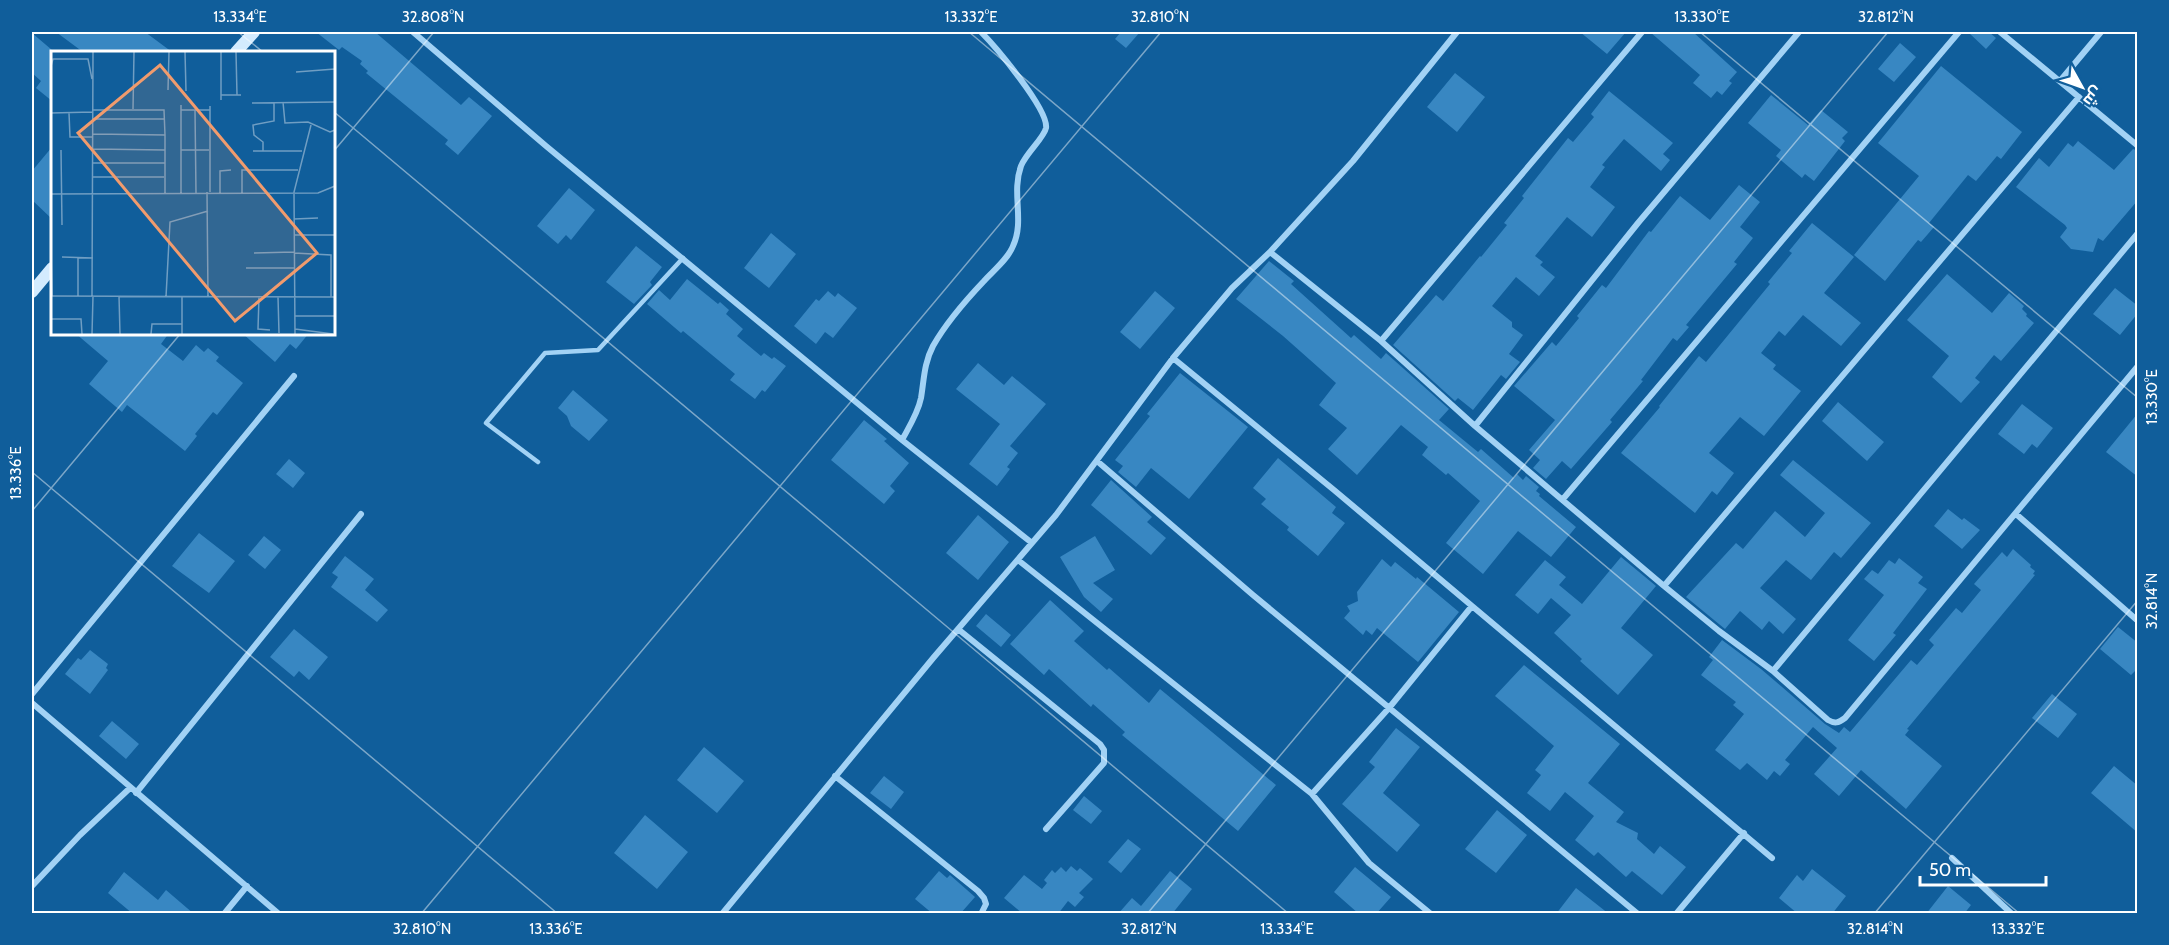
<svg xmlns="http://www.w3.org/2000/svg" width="2169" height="945" viewBox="0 0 2169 945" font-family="Cabin,Cairo,sans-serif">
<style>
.building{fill:#3887c2}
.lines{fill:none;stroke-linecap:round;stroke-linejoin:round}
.service{stroke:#a2d2f5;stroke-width:4.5}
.minor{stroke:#a2d2f5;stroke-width:6}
.secondary{stroke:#d3ebfe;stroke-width:12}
.ticks{fill:none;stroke:#fff;stroke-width:1.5;stroke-opacity:0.45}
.inset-road{fill:none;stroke:#709ec3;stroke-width:1.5}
.view{fill:#f19b6d;fill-opacity:0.15;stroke:#f19b6d;stroke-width:3}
.inset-edge{fill:none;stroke:#fff;stroke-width:3}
.neatline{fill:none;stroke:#fff;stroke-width:2}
.ticks-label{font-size:15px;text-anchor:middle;fill:#fff}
</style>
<rect width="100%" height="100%" fill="#105e9b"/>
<path class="building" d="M56,32H145L172,52H83Z
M316,32H375L461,105L469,97L492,116L458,155L445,144L448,140L366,73L368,71L360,64L362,61L342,47L339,50Z
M1121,32H1140L1126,48L1115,39Z
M1580,32H1626L1607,54Z
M1650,32H1693L1737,72L1729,81L1732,83L1722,95L1717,91L1711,98L1693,83L1700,75Z
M1968,32H1989L1996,38L1986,49Z
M32,33L52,50V101L36,88L41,81L32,73Z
M1900,43L1916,57L1894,82L1878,69Z
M1941,66L2022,132L2001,159L1997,156L1976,181L1968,175L1929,223L1934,227L1921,242L1918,240L1885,281L1854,255L1919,176L1878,143Z
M1455,73L1485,97L1457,132L1427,107Z
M1609,91L1673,143L1663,154L1670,160L1661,171L1624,139L1602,165L1605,167L1590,187L1615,207L1592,237L1567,217L1535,256L1543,262L1540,265L1555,277L1539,296L1516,277L1492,306L1512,322V327L1523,335L1509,354L1520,362L1506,379L1501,375L1473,410L1458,398L1455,401L1393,345L1436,295L1443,301L1480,256L1481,257L1507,225L1504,223L1524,198L1522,196L1568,138L1573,142L1594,117L1591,114Z
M1771,95L1808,125L1821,110L1848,132L1842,138L1845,141L1814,181L1805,174L1802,178L1776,156L1781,150L1748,123Z
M2078,141L2114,170L2133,149L2138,151V200L2103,241L2098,238L2093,252L2071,249L2060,237L2067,228L2065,225L2016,187L2039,158L2049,167L2068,143L2073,147Z
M52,147V219L32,200V171Z
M1739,185L1760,202L1740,227L1753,238L1734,262L1737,264L1686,325L1689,327L1677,341L1673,338L1641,380L1643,381L1610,420L1612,422L1571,469L1562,461L1546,479L1533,468L1540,460L1529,450L1555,420L1514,386L1552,342L1556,346L1579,318L1577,316L1602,285L1606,288L1649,231L1651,232L1680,196L1710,220Z
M569,188L595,210L571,240L566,235L558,244L537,226Z
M1812,223L1854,257L1824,293L1861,323L1841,346L1803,315L1785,336L1779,331L1761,353L1776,365L1773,369L1801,391L1764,436L1740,417L1709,453L1734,473L1717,495L1712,491L1695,513L1621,453L1660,407L1659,406L1699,356L1706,362L1770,284L1768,282L1792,253L1789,251Z
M771,233L796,254L769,288L744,268Z
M636,246L662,267L650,282L652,285L634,304L606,282Z
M1269,261L1294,281L1291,284L1351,338L1354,335L1381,359L1386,353L1449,409L1439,420L1478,452L1481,449L1514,478L1517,474L1523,480L1526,476L1539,487L1536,491L1540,494L1539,496L1576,527L1551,557L1518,531L1483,574L1446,543L1480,501L1448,473L1446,475L1422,455L1428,447L1401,425L1357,475L1328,449L1347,428L1319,405L1336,383L1283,336L1236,299Z
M1947,274L1992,313L2009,293L2024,306L2022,309L2027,314L2026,316L2034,323L2001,361L1994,355L1975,378L1980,382L1961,403L1932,377L1949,356L1907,320Z
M687,279L718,304L720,302L729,310L726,314L743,329L737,336L761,356L764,353L772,359L774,357L786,366L765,392L762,390L755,399L730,380L735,374L683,331L681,333L647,304L659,290L670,300Z
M2115,288L2138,306V313L2120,335L2093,314Z
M828,291L835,297L838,293L857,308L833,338L825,332L816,344L794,326L816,299L819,301Z
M1155,291L1175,308L1140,349L1120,332Z
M75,333H169L161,344L183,361L196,345L204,352L208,348L219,357L216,361L243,383L217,415L213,412L195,434L197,436L185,451L127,405L122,412L89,384L108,361Z
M242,333H309L296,349L290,344L275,362Z
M978,363L1004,385L1012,376L1046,404L1010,446L1018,453L1007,467L1010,469L997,486L969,464L1000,424L956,389Z
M1180,373L1248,427L1189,499L1151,468L1136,487L1118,472L1123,466L1115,460L1150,416L1147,414Z
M573,390L608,420L589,441L571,426L567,416L558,408Z
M1838,402L1884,442L1867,461L1822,421Z
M2022,404L2053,428L2037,448L2032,444L2024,454L1998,434Z
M2138,413V477L2106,452Z
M864,420L887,439L884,441L909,463L890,486L895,491L884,504L831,460Z
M1278,458L1336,507L1332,513L1345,523L1318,556L1287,530L1289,527L1261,504L1266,499L1253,488Z
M289,459L305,473L293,488L276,474Z
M1793,460L1871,523L1841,558L1834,552L1811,580L1786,560L1760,588L1796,619L1783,634L1769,621L1762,630L1740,611L1725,629L1686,597L1736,543L1743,549L1775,511L1805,537L1825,513L1780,475Z
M1111,480L1152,517L1147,522L1166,538L1151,555L1091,505Z
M1948,509L1962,520L1964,518L1980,530L1962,549L1934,526Z
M978,515L1009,542L978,580L946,553Z
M199,533L235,561L209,593L172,566Z
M264,536L281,550L265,569L248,555Z
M1095,536L1115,570L1093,583L1113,599L1101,612L1084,597L1060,557Z
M2013,549L2031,565L2030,567L2035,571L2033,574L2035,575L1907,729L1909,730L1905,735L1942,766L1906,809L1861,770L1839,796L1814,774L1837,748L1813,727L1785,760L1790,764L1780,776L1774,771L1767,780L1747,763L1740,770L1715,750L1744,714L1733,705L1736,702L1701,675L1713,660L1709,657L1722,640L1761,669L1825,724L1839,733L1844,727L1850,732L1911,660L1917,665L1934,645L1929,640L1956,608L1962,613L1981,590L1974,584L2002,552L2007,557Z
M345,556L374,579L365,590L388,610L377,622L331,587L338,577L332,573Z
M1621,557L1656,586L1621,628L1653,655L1618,695L1580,661L1582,659L1554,633L1571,615L1551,598L1538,614L1515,595L1545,560L1566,577L1559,585L1582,604Z
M1899,558L1923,577L1918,583L1927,589L1893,633L1896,635L1874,661L1848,640L1884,595L1864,579L1872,570L1878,574L1889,560L1895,564Z
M1382,559L1391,567L1395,562L1416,579L1417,577L1459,612L1418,662L1377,628L1372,635L1366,630L1363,635L1344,618L1350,611L1347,606L1358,601L1357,592Z
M1050,600L1084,631L1074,641L1107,670L1109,668L1149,703L1160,689L1276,785L1238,831L1122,735L1125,732L1093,704L1091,707L1049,669L1044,675L1010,644Z
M986,614L1011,635L1001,647L976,626Z
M2118,627L2138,643V668L2131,675L2100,649Z
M294,629L328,657L309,680L299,671L294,677L270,657Z
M90,650L108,664L106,668L108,670L90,694L65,674L78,658L81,660Z
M1524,665L1620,744L1588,783L1624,812L1616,822L1638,833L1637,839L1654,854L1660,846L1686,867L1662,895L1632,871L1626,877L1598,852L1594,856L1575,840L1594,816L1565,792L1550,811L1527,793L1541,775L1535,770L1554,746L1495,696Z
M2052,694L2077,714L2058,738L2032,718Z
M112,721L139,744L126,759L99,736Z
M1396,728L1420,747L1383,793L1420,825L1397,852L1342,804L1375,767L1369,762Z
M704,747L744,781L717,813L677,780Z
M2114,766L2138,786V833L2091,793Z
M884,776L904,792L891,809L870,793Z
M1084,796L1102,811L1091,824L1073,810Z
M1497,810L1527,835L1496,873L1465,849Z
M645,815L688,852L657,889L614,853Z
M1128,839L1141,849L1121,873L1108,862Z
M1071,866L1077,871L1080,868L1093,879L1079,893L1084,897L1075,907L1068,901L1058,914H1023L1004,898L1024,875L1042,889L1047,883L1044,880L1052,870L1055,873L1061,867L1066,872Z
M1355,867L1391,897L1376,914H1359L1334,892Z
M1812,869L1846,896L1832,914H1798L1779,898L1797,875L1803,881Z
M939,871L947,878L950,875L975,897L960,914H933L915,899Z
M1170,871L1192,889L1172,914H1118L1132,898L1141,906Z
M124,872L158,900L166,890L194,914H133L108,893Z
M1948,886L1971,905L1964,914H1926Z
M1576,888L1609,914H1556Z"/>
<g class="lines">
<path class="service" d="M538,462L486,423L545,353L598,350L683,258"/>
<path class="minor" d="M413,32L546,146L902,440L1032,543
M2000,32L2138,146
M2060,81L2101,32
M1270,252L1381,341L1475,426L1664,586L2079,97
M1381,341L1642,32
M1173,358L1334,490L1772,858
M1475,426L1638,223L1799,32
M902,440C909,427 918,413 921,398C924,380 924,363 933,346C946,323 966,300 984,281C993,271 1008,259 1013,246C1025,220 1011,194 1021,166C1026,153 1044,138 1046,128C1049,110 995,46 981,32
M1097,461L1253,595L1638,914
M1563,499L1959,32
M2016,514L2138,621
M1018,560L1312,794L1369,863L1431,914
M1664,586L1719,631L1773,671L1828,720C1835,724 1838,723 1845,718L2138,366
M958,629L1100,744L1104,750V763L1046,829
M1773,671L2138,233
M32,694L294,376
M32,703L279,914
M835,776L978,891L984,898L986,904L981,914
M136,793L361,514
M1312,794L1389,708L1472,606
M1952,858L2012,914
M32,886L80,835L130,788
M224,914L247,886
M722,914L934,657L1056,515L1173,358L1232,288L1270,252L1353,161L1457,32
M1676,914L1744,833"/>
<path class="secondary" d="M236,52L254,32
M32,292L52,268"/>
</g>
<path class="ticks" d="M238,32L263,52M969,32L2020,914M1700,32L2138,398M333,111L1289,914M333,152L434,32M32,472L558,914M32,511L181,333M421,914L1161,32M1147,914L1888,32M1874,914L2138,600"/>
<g transform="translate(51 51)">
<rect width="284" height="284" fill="#105e9b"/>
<path class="inset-road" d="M134,1L135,40M185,1L186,44M0,15L2,8H37L41,28M245,21L284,18M117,39L118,1M170,44H190M170,49V1M232,51L234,72L257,71L279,81L284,79M201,52L284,51M130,54V143M82,58L83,1M42,59H113L114,84M130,59H159M144,59L145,142M0,62L42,61M18,62L19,86H42M42,68H114M42,83L114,84V142M42,98L114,99M10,99L11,174M130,99H158M202,100H251M212,100V91L203,84L202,74L223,70V52M42,112H114M42,126H113M156,141L157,246M159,141V55M169,142V120L180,119M191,142V119H247M0,143L267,142L284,135M243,168L267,167M243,184H284M0,201L1,245M203,202L243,201M243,202L280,204V246M11,206L42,207M27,206V245M195,217H243M0,245L284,246M41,245L42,1M68,245L69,283M115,246L119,171L157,160M131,246V283M208,246L207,278L219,279M227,246L228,282M244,265H284M0,268H30L31,283M244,278L282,283M41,283L42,245M100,283L101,273H131M244,283L243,141L260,74"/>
<path class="view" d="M109,14L266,202L184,270L27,82Z"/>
<rect width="284" height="284" class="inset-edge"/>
</g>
<rect width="2169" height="945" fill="none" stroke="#105e9b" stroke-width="66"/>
<g transform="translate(2082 87) rotate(130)" stroke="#105e9b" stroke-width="4.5" paint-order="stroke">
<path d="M0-4.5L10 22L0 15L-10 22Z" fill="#ffffff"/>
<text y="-9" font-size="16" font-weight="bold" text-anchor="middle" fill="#ffffff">ش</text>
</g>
<path d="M1920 876v9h126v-9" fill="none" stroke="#ffffff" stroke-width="3"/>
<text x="1929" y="876" font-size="18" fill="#ffffff" stroke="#105e9b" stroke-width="4.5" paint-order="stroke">50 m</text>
<rect x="33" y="33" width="2103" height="879" class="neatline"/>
<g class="ticks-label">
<text x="240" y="22">13.334°E</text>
<text x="433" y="22">32.808°N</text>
<text x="971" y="22">13.332°E</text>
<text x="1160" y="22">32.810°N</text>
<text x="1702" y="22">13.330°E</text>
<text x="1886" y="22">32.812°N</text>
<text transform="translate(2152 397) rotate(-90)" y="5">13.330°E</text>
<text transform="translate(16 473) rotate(-90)" y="5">13.336°E</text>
<text transform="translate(2152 601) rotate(-90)" y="5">32.814°N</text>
<text x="422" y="934">32.810°N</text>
<text x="556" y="934">13.336°E</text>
<text x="1149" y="934">32.812°N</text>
<text x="1287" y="934">13.334°E</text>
<text x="1875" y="934">32.814°N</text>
<text x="2018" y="934">13.332°E</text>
</g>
</svg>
